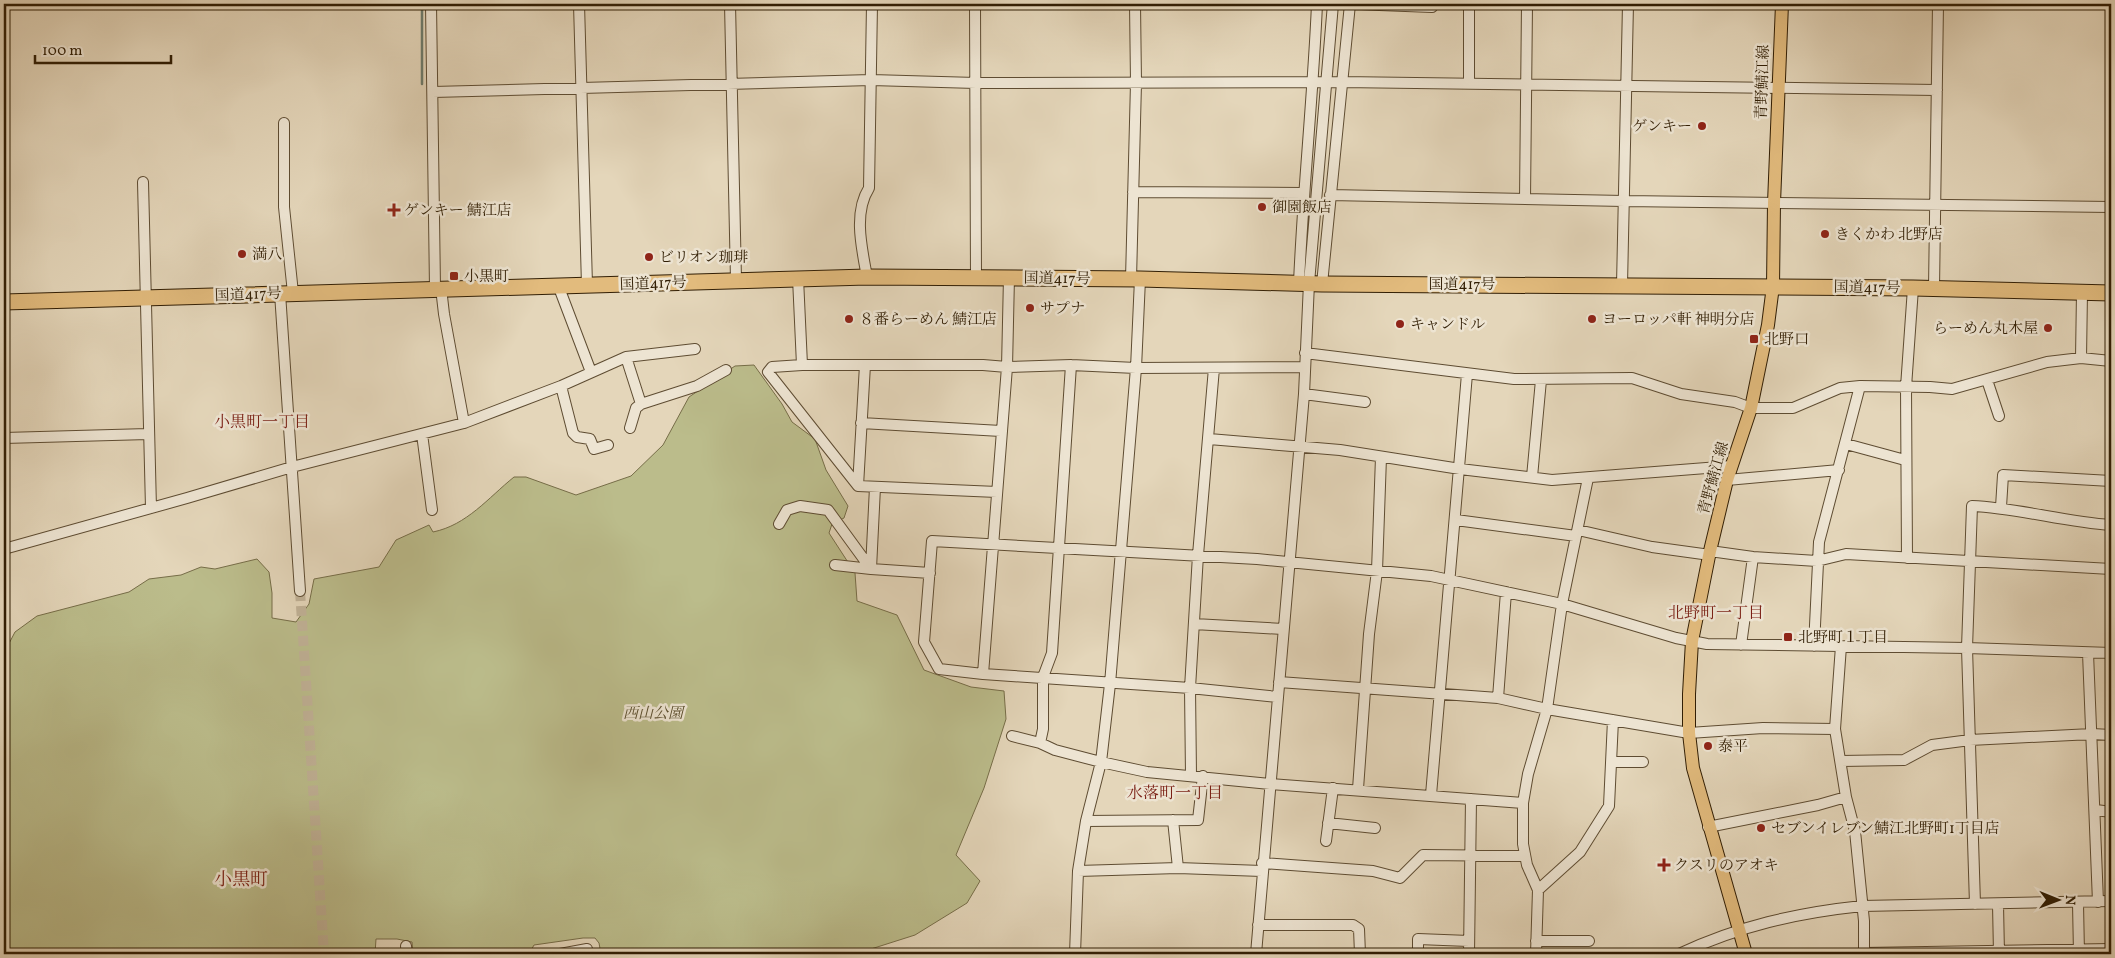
<svg xmlns="http://www.w3.org/2000/svg" width="2115" height="958" viewBox="0 0 2115 958" font-family="Vollkorn,'Noto Serif JP',serif">
<style>
.green{fill:#bbbc8b;stroke:#766d48}
.lines{fill:none;stroke-linecap:round;stroke-linejoin:round}
.stream{stroke:#6d7b6c;stroke-width:2.5}
.minor-tunnel{stroke:#c0b196;stroke-width:10;stroke-dasharray:10 5;stroke-linecap:butt}
.minor-casing{stroke:#5e4c32;stroke-width:12}
.major-casing{stroke:#311e04;stroke-width:14}
.highway-casing{stroke:#311e04;stroke-width:17}
.minor{stroke:#ede4d2;stroke-width:10}
.major{stroke:#e2bb7d;stroke-width:12}
.highway{stroke:#e2bb7d;stroke-width:15}
.poi-dot{fill:#8f2418;stroke:#ede4d2;stroke-width:2}
.labels{text-anchor:middle;stroke-width:5;stroke-linejoin:round;paint-order:stroke}
.street-label{font-size:15px;fill:#311e04;stroke:#ede4d2}
.poi-label{font-size:15px;fill:#311e04;stroke:#ede4d2;text-anchor:start}
.park-label{font-size:15px;font-style:italic;fill:#5a4d2c;stroke:#ede4d2}
.neighbourhood-label{font-size:16px;fill:#7a1f14;stroke:#ede4d2}
.quarter-label{font-size:18px;fill:#7a1f14;stroke:#ede4d2}
</style>
<rect width="100%" height="100%" fill="#e4d6ba"/>
<filter id="stains"><feTurbulence type="fractalNoise" baseFrequency=".004" numOctaves="4"/><feColorMatrix values="0 0 0 0 .2 0 0 0 0 .09 0 0 0 0 .02 0 0 0 .5 -.17"/></filter>
<radialGradient id="worn" r=".72"><stop offset=".6" stop-color="#630" stop-opacity="0"/><stop offset="1" stop-color="#630" stop-opacity=".3"/></radialGradient>
<path class="green" d="M754,365L782,404L792,422L815,439L826,470L848,506L844,518L832,524L829,533L855,573L857,601L897,615L924,670L971,687L1004,691L1006,719L984,788L956,855L980,881L967,903L915,935L871,949L875,954H601L599,943L595,938H583L534,945L529,954H413L412,942L397,939H376L375,954H4V653L15,632L37,616L129,592L149,579L181,575L201,567L215,569L257,559L269,572L272,593V618L296,622L309,604L314,579L379,567L396,540L429,525L433,532C467,525 488,498 514,477H526L576,495L631,476L663,445L689,397L735,366Z"/>
<g class="lines">
<path class="stream" d="M422,84V4"/>
<path class="minor-tunnel" d="M300,591L324,954"/>
<defs>
<path id="minor" d="M431,4L435,288
M579,4L587,285
M730,4L736,280
M975,4L976,278
M1353,4L1432,7
M1469,84V4
M433,92L871,80L976,83L1342,82L1937,90
M284,123V207L293,293
M143,182L151,508
M1133,192L1303,193
M1330,195L1624,201L2111,207
M1525,199L1527,4
M867,277C862,249 853,213 869,188L872,4
M798,278L802,365H983L1007,367L1071,365L1136,368L1304,367
M1131,279L1136,83L1135,4
M1299,283C1303,189 1313,97 1317,4
M1322,284L1350,4
M558,285L591,372
M1622,285L1628,4
M441,288L444,314L464,423
M1934,289L1938,4
M280,293L300,591
M1305,353L1514,379L1632,378L1681,394L1735,402L1751,408H1793L1840,388L1860,386
M626,357L641,404L697,386L726,370
M2081,358L2082,292
M802,365L772,367L768,372L858,486
M865,365L858,486L997,492
M1071,365L1052,653L1043,677V729L1040,743L1055,750L1101,762L1147,772L1270,784L1523,803
M1987,380L1999,416
M561,386L573,433L577,437L590,439L594,449L608,445
M1304,394L1365,402
M861,423L1001,431
M630,428L636,408L641,404
M422,434L432,510
M4,438L148,434
M1209,439L1340,450L1460,469L1552,480L1732,466
M1846,444L1905,460
M1532,477L1541,380
M1727,480L1839,470
M875,487L871,569L930,573
M2001,507L2003,475L2111,481
M1456,520L1576,536
M779,524L787,510L800,506L828,510L871,569L835,565
M1578,530L1652,547L1710,555
M4,549L187,498L292,467L464,423L561,386L626,357L695,349
M1710,551L1753,557L1817,561L1846,554L2111,569
M1907,558L1906,387L1913,288
M1194,624L1283,629
M1741,645L1753,557
M1814,646L1819,542L1860,386L1930,387L1952,389L2047,362L2081,358L2111,361
M1841,646L1835,729L1846,797L1855,831L1864,921V954
M2088,653L2098,902
M983,674L1007,367L1009,277
M1279,682L1498,698L1547,709L1689,733L1763,728L1835,729
M1278,697L1190,688L983,674L939,669L924,642L932,541L1257,559L1431,576L1562,604L1676,638L1707,644L1967,648L2111,653
M1498,698L1506,592
M1012,736L1040,743
M1841,761L1904,760L1932,745L1970,740L2092,734L2111,735
M1612,762H1643
M1191,775L1190,688L1198,555L1214,368
M1358,789L1369,634L1377,571L1381,457
M1431,795L1467,374
M2096,810L2111,812
M1173,820L1178,868
M1086,821L1198,820L1203,776
M1328,823L1375,828
M1708,827L1818,805L1846,797
M1326,841L1333,788
M1262,863L1373,871L1400,878L1423,855L1525,856
M1078,871L1178,868L1262,871
M1538,890L1580,852L1609,806L1613,720
M2078,903L2079,954
M1975,904L1967,648L1972,506C2019,508 2064,522 2111,525
M1998,904L1999,954
M1258,925H1353L1359,929L1360,954
M1536,941H1589
M406,946L407,954
M1864,953L2111,949
M560,954L587,949L588,954
M1075,954L1078,871L1086,821L1101,762L1110,684L1136,368L1140,279
M1256,954L1304,394L1309,283L1333,4
M1418,954V939L1469,941
M1469,954L1471,799
M1536,954L1538,890L1527,865L1523,844V803L1528,774L1547,709L1562,604L1588,478
M1679,954C1739,926 1796,913 1862,906L2111,901"/>
<path id="major" d="M1746,954L1693,768L1689,733V694L1692,641L1710,551L1727,480L1751,408L1768,325L1773,286L1774,203L1782,4"/>
<path id="highway" d="M4,302L867,277L1140,279L1322,284L1913,288L2111,293"/>
</defs>
<use href="#minor" class="minor-casing"/>
<use href="#major" class="major-casing"/>
<use href="#highway" class="highway-casing"/>
<use href="#minor" class="minor"/>
<use href="#major" class="major"/>
<use href="#highway" class="highway"/>
</g>
<g class="poi-dot">
<circle cx="1702" cy="126" r="5"/>
<circle cx="1262" cy="207" r="5"/>
<path d="M391.5 202.5h5v5h5v5h-5v5h-5v-5h-5v-5h5z"/>
<circle cx="1825" cy="234" r="5"/>
<circle cx="242" cy="254" r="5"/>
<circle cx="649" cy="257" r="5"/>
<rect x="449" y="271" width="10" height="10" rx="2.5"/>
<circle cx="1030" cy="308" r="5"/>
<circle cx="849" cy="319" r="5"/>
<circle cx="1592" cy="319" r="5"/>
<circle cx="1400" cy="324" r="5"/>
<circle cx="2048" cy="328" r="5"/>
<rect x="1749" y="334" width="10" height="10" rx="2.5"/>
<rect x="1783" y="632" width="10" height="10" rx="2.5"/>
<circle cx="1708" cy="746" r="5"/>
<circle cx="1761" cy="828" r="5"/>
<path d="M1661.5 857.5h5v5h5v5h-5v5h-5v-5h-5v-5h5z"/>
</g>
<g class="labels">
<g class="street-label">
<text transform="translate(1762 82) rotate(-88)" y="5">青野鯖江線</text>
<text transform="translate(1057 278) rotate(1)" y="5">国道417号</text>
<text transform="translate(653 283) rotate(-2)" y="5">国道417号</text>
<text x="1462" y="289">国道417号</text>
<text transform="translate(1867 287) rotate(1)" y="5">国道417号</text>
<text transform="translate(248 294) rotate(-2)" y="5">国道417号</text>
<text transform="translate(1713 478) rotate(-74)" y="5">青野鯖江線</text>
</g>
<g class="poi-label">
<text x="1692" y="131" text-anchor="end">ゲンキー</text>
<text x="1272" y="212">御園飯店</text>
<text x="404" y="215">ゲンキー 鯖江店</text>
<text x="1835" y="239">きくかわ 北野店</text>
<text x="252" y="259">満八</text>
<text x="659" y="262">ビリオン珈琲</text>
<text x="464" y="281">小黒町</text>
<text x="1040" y="313">サプナ</text>
<text x="859" y="324">８番らーめん 鯖江店</text>
<text x="1602" y="324">ヨーロッパ軒 神明分店</text>
<text x="1410" y="329">キャンドル</text>
<text x="2038" y="333" text-anchor="end">らーめん丸木屋</text>
<text x="1764" y="344">北野口</text>
<text x="1798" y="642">北野町１丁目</text>
<text x="1718" y="751">泰平</text>
<text x="1771" y="833">セブンイレブン鯖江北野町1丁目店</text>
<text x="1674" y="870">クスリのアオキ</text>
</g>
<g class="park-label">
<text x="653" y="718">西山公園</text>
</g>
<g class="neighbourhood-label">
<text x="262" y="427">小黒町一丁目</text>
<text x="1716" y="618">北野町一丁目</text>
<text x="1175" y="798">水落町一丁目</text>
</g>
<g class="quarter-label">
<text x="241" y="885">小黒町</text>
</g>
</g>
<rect width="2115" height="958" fill="none" stroke="#e4d6ba" stroke-width="20"/>
<rect x="5" y="5" width="2105" height="948" fill="none" stroke="#311e04" stroke-width="2.5"/>
<rect x="10" y="10" width="2095" height="938" fill="none" stroke="#311e04"/>
<g transform="translate(2058 900) rotate(91)" stroke="#ede4d2" stroke-width="4" paint-order="stroke">
<path d="M0-4L9 19L0 12L-9 19Z" fill="#311e04"/>
<text y="-8" font-size="14" font-weight="bold" text-anchor="middle" fill="#311e04">N</text>
</g>
<path d="M35 55v8h136v-8" fill="none" stroke="#311e04" stroke-width="2.5"/>
<text x="42" y="55" font-size="15" fill="#311e04" stroke="#ede4d2" stroke-width="4" paint-order="stroke">100 m</text>
<rect width="100%" height="100%" filter="url(#stains)"/>
<rect width="100%" height="100%" fill="url(#worn)"/>
</svg>
